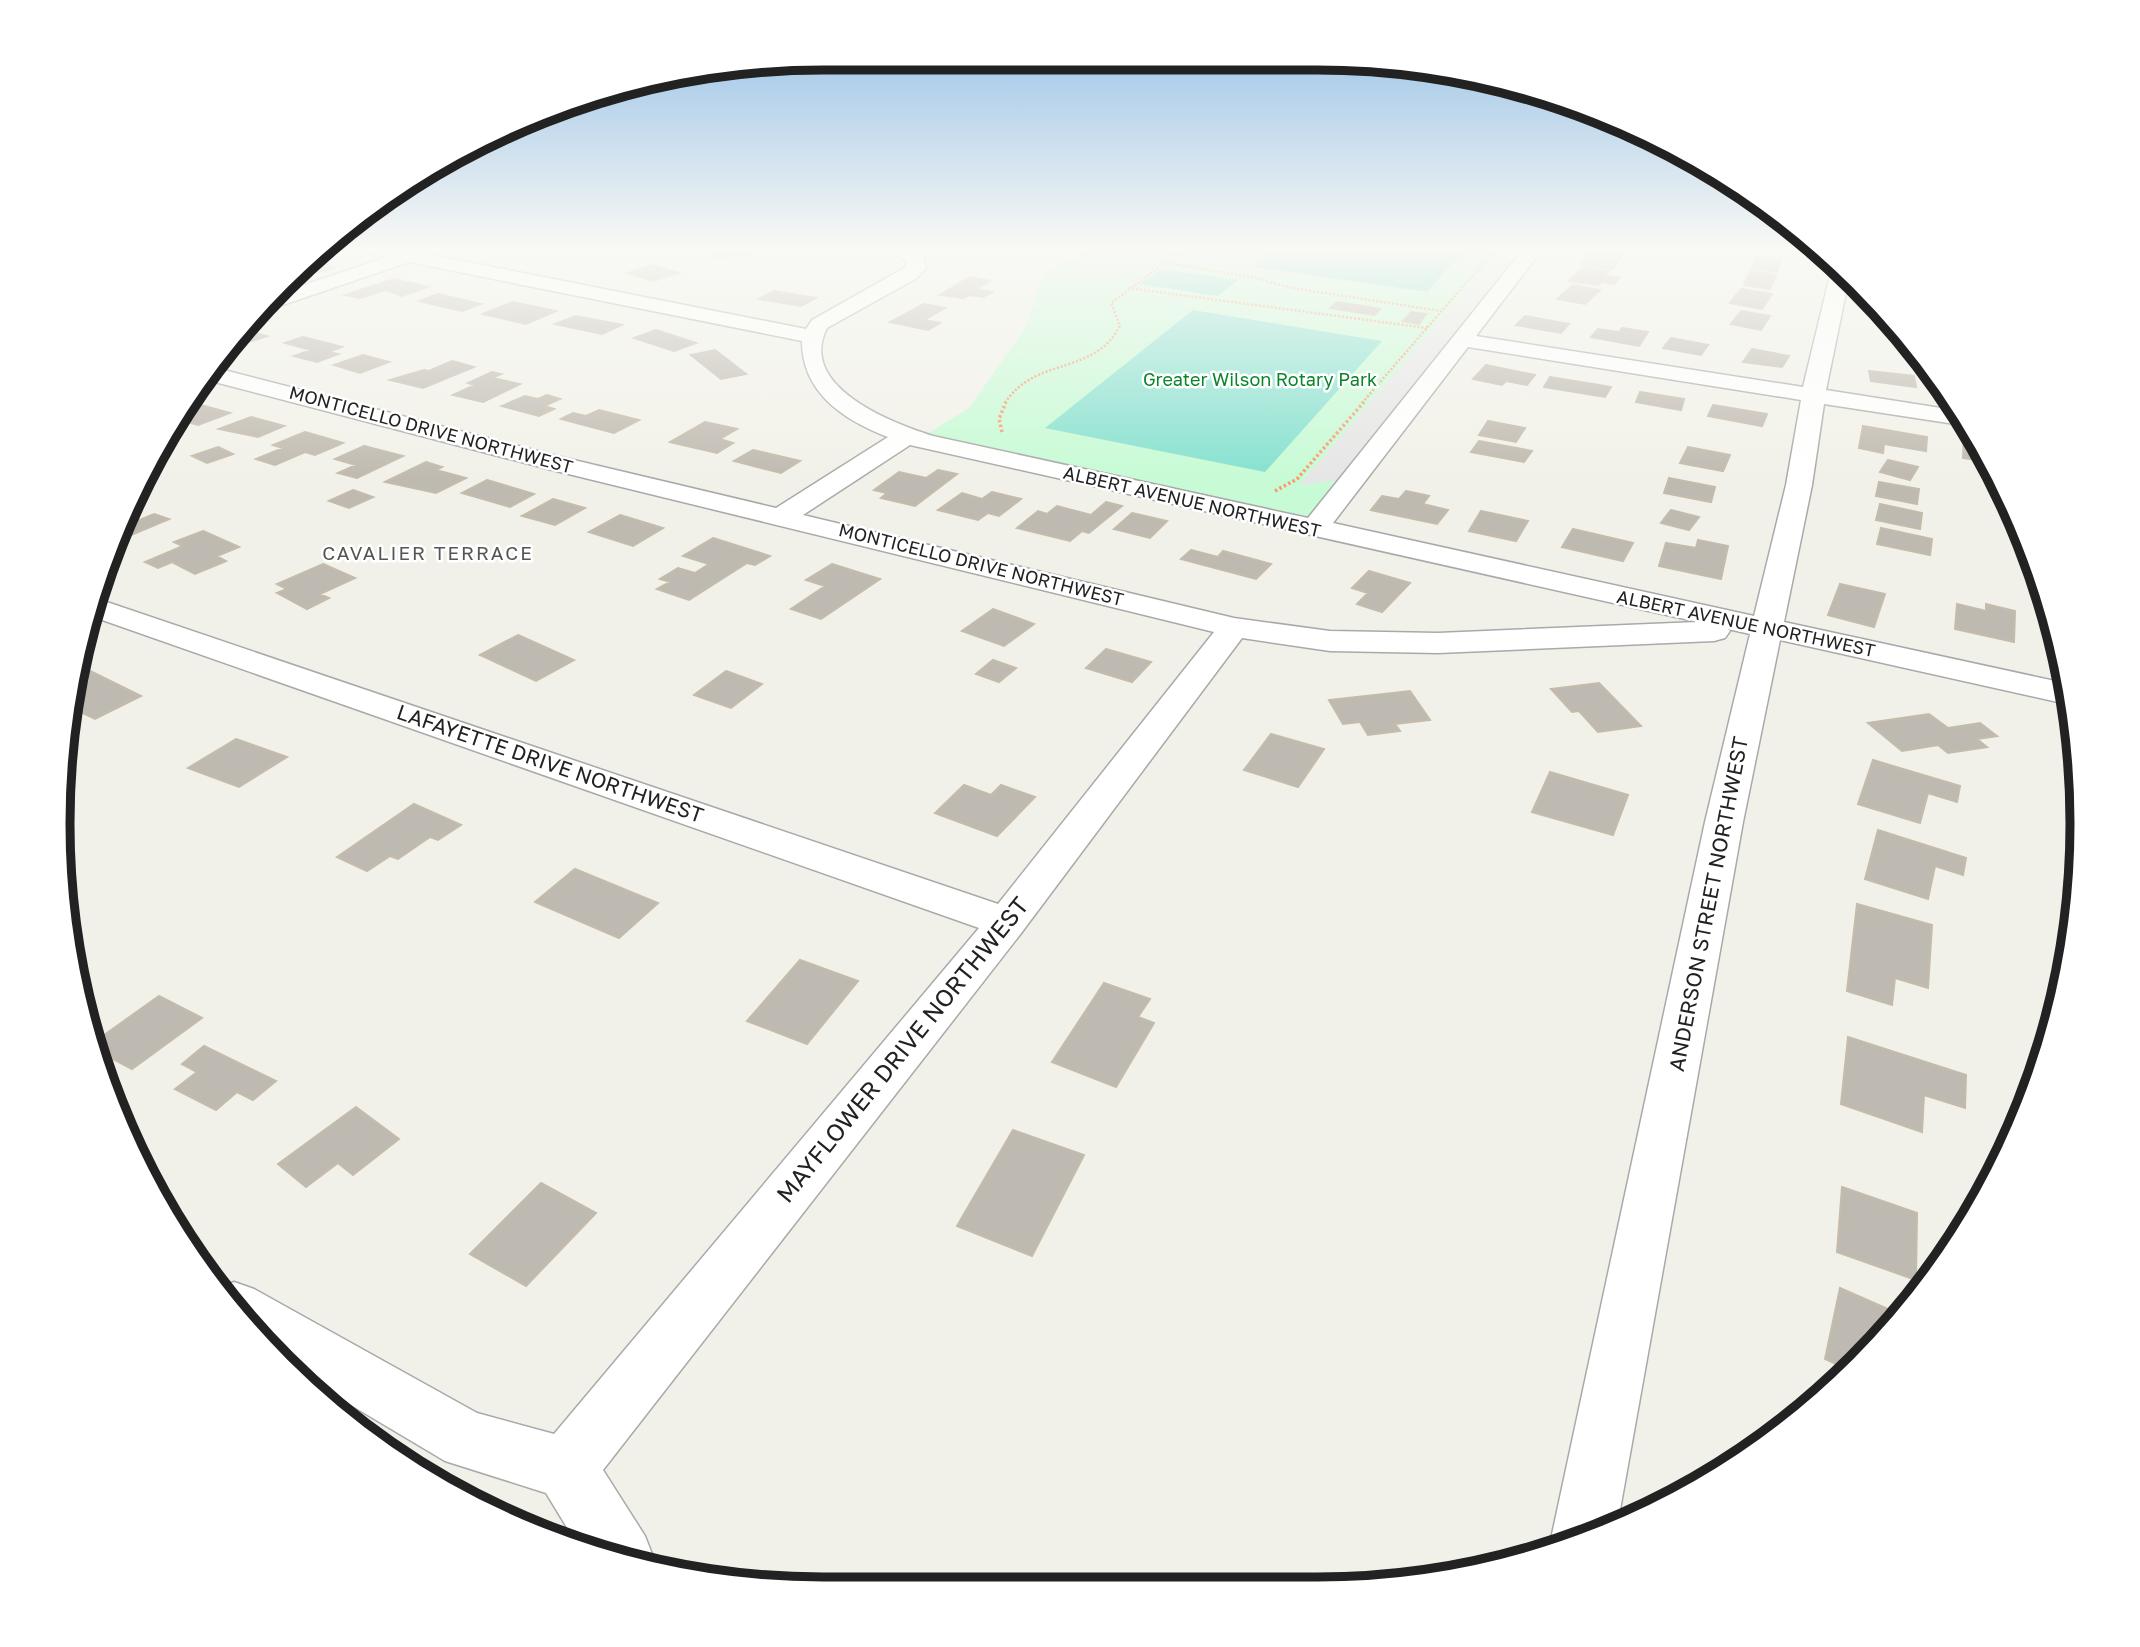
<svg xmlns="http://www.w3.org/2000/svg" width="2140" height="1647" viewBox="0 0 2140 1647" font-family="'Golos Text',sans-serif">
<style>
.park{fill:#c7fbd5}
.pitch{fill:#86e1cf}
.parking{fill:#e6e6e6}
.building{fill:#bfbab1;stroke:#c4bbaa;stroke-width:2}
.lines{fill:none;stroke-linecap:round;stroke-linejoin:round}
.minor-casing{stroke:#a9a9a9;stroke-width:3}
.path-far1{stroke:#fc986f;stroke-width:2.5;stroke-dasharray:2 2;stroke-linecap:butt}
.path{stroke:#fc986f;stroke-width:3.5;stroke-dasharray:2.5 2.5;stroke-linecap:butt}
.minor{fill:#fff;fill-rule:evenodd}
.labels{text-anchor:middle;stroke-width:5;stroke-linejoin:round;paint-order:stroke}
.far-park-label{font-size:18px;fill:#0a852c;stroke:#fff}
.far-street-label{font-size:18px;fill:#222;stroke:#fff}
.far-neighbourhood-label{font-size:19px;letter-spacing:2px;fill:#555;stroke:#fff}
.street-label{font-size:21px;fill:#222;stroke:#fff}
.near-street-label{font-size:24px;fill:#222;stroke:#fff}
.rim{fill:none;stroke:#222;stroke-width:9}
</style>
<rect width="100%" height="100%" fill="#f2f1e9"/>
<path class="park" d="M1093,247H1521L1314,529L927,434L969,408L1025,328L1045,273Z"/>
<path class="pitch" d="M1278,247H1467L1427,292L1254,267Z
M1162,269L1238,280L1218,296L1140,284Z
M1193,310L1382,341L1265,472L1045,428Z"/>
<path class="parking" d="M1502,247H1535L1353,479L1299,485Z"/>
<path class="building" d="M704,247H752V255L714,257L712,248Z
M1592,250L1623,255L1613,269L1581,264Z
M1756,256L1781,259L1777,272L1752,269Z
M308,262L335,268L283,281Z
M653,265L679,273L653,281L627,273Z
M1583,267L1609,271L1604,276L1619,278L1614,284L1602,282L1598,285L1569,281Z
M1750,271L1776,275L1770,289L1744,285Z
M970,277L990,281L976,289L992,292L983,297L969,295L963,298L940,295Z
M394,279L428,287L402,296L385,290L360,298L345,295Z
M1573,285L1600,290L1585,304L1557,299Z
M1741,289L1772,294L1762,309L1730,303Z
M774,291L816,298L801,306L759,299Z
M438,294L481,304L462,311L419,301Z
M513,302L556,311L526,324L483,314Z
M1337,302L1362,306L1380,309L1375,315L1330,308Z
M924,304L945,308L924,320L940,323L928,330L890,322Z
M1741,311L1770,316L1761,330L1731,324Z
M1411,312L1426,314L1419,324L1403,321Z
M576,316L622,325L602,334L555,324Z
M1525,316L1569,324L1561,333L1516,325Z
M1893,326H1898L1912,346L1892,343Z
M1622,328L1648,332L1639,346L1591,337L1598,329L1619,332Z
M245,330L267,336L240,345L235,344Z
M656,330L696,343L674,351L634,338Z
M303,337L342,347L328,352L338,354L317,362L294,356L311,350L285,343Z
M1671,338L1708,345L1701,355L1663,348Z
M1752,349L1789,356L1782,367L1743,362Z
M715,350L746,374L721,379L691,355Z
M363,355L389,362L360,373L334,365Z
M452,361L474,367L423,388L390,380L424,370L429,371Z
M1486,365L1535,375L1527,385L1506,381L1502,385L1473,379Z
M1869,371L1914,376L1916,387L1871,381Z
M492,372L501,374L492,378L520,384L483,402L453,395L475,385L468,383Z
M1550,377L1611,387L1605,397L1544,387Z
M1640,392L1684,399L1681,410L1636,402Z
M547,395L560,399L544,406L554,409L539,416L502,406L525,396L538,399Z
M197,404L230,413L198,425L177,419L185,408Z
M1713,405L1767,414L1762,426L1708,416Z
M599,410L639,420L614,433L561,419L573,413L586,416Z
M251,417L284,426L258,437L219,429Z
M1488,421L1525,428L1516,442L1479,435Z
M705,422L737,429L720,439L733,443L717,453L670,442Z
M1863,426L1927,437L1926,451L1884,444L1883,453L1859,448Z
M305,432L343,443L315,455L305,452L275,465L256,459L283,448L273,445Z
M1964,436L1974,438L1987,462L1963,458Z
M1479,441L1532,451L1524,462L1471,452Z
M364,446L403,456L357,478L338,473L356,465L335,459Z
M218,447L233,454L207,463L192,456Z
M1688,447L1730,455L1723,471L1680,463Z
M753,450L800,461L781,473L734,461Z
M1888,460L1918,467L1910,480L1880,472Z
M426,462L442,467L436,470L466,478L436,493L385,482Z
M938,470L957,474L915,506L881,498L887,493L874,490L899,472L926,478Z
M1669,478L1715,487L1711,502L1664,493Z
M487,480L534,494L510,507L462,493Z
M1879,482L1919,489L1917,504L1876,496Z
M353,490L373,497L349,508L329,501Z
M1406,491L1429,496L1423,504L1448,510L1437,524L1371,510L1382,496L1399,499Z
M992,492L1021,499L999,516L988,513L978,520L938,510L962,493L982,499Z
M553,499L585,508L555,525L522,516Z
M1106,502L1122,506L1089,533L1082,531L1070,541L1017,528L1038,511L1047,514L1057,506L1091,515Z
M1880,504L1922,513L1920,529L1876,520Z
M1671,510L1699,517L1689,530L1661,523Z
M1481,511L1528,521L1516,541L1469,531Z
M1132,513L1167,521L1150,538L1114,529Z
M154,514L169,519L119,540L128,519L135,522Z
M620,515L663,528L633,546L589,532Z
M1881,528L1932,539L1930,555L1877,544Z
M1573,529L1633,543L1623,561L1562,547Z
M203,531L239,547L217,556L226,561L195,574L172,562L158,568L145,562L183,546L174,542Z
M713,538L770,556L755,565L747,563L689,600L657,589L670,582L660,579L678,568L695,573L709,564L683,556Z
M1698,540L1728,546L1721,579L1659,566L1666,543L1696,548Z
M1191,550L1218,557L1223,551L1271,564L1256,579L1181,559Z
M323,564L355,578L320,594L329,598L307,609L277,593L287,589L277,584Z
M832,564L880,579L821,619L791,609L825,586L806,580Z
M1369,571L1410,583L1382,612L1357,604L1368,593L1352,588Z
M1840,584L1885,594L1874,627L1828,615Z
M1957,604L1986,611V604L2015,611L2014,642L1955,629Z
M993,609L1034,624L1004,646L962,631Z
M518,635L574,660L536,681L480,655Z
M1106,649L1151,662L1132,682L1086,668Z
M993,660L1016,668L999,682L976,674Z
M76,664L141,696L95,719L68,706Z
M726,671L762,684L731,708L694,695Z
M1599,683L1641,726L1598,732L1579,711L1572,712L1551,689Z
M1410,691L1430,720L1395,724L1400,731L1368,735L1360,722L1343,724L1329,700Z
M1929,714L1948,728L1980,723L1997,736L1977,739L1987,747L1948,753L1938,745L1902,751L1868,723Z
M1271,734L1324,749L1298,787L1244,770Z
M236,739L287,757L239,787L188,768Z
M1873,760L1960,786L1957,802L1928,793L1920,823L1858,804Z
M1550,772L1628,795L1613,835L1532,812Z
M964,785L991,795L1001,785L1035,797L997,836L935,813Z
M414,804L461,825L438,840L430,837L398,859L390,856L367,871L337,857Z
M1878,830L1966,858L1963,875L1935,866L1928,899L1865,879Z
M575,869L658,903L619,938L535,902Z
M1857,904L1932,925L1928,988L1895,978L1892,1005L1847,991Z
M800,960L858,981L807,1044L747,1021Z
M1104,983L1150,999L1138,1017L1154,1023L1116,1087L1052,1062Z
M159,996L202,1018L132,1069L94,1049L93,1043Z
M1848,1037L1966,1075L1965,1108L1924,1095L1922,1132L1841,1104Z
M204,1046L276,1081L253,1100L237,1092L216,1110L175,1089L197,1072L182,1064Z
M356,1107L399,1139L353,1175L338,1163L306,1187L278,1164Z
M1013,1130L1084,1155L1032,1256L957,1226Z
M541,1183L596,1213L526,1286L470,1254Z
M1842,1187L1917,1213L1916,1280L1837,1252Z
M1840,1288L1899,1314L1851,1371L1825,1359Z"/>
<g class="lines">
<defs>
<path id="minor" d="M355,247H392L806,329L812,320L906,267L905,260L885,247H908L923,257L926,268L917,278L827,328C797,387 892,423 933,436L1308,518L1525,247H1544L1476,336L1803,387L1831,271L1836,266L1849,278L1826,390L1960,411L1968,426L1824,404L1812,485L1784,622L2069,684L2071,705L1780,640L1743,822L1618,1521L1563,1548L1556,1550L1551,1539L1705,822L1750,634L1728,629L1730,631L1725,638L1714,641L1438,653L1330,651L1242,638L1022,932L603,1470L645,1536L654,1559L651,1566L580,1549L546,1493L445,1461L282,1364L219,1288L234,1282L254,1289L477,1413L554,1434L979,928L88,615L95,598L998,904L1214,632L548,469L207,380L216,368L561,457L776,508L888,437C844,420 802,393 802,341L409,262L271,309L260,310L271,296L387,257L358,251ZM1468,347L1801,400L1786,485L1754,616L1333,523ZM910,445L1698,622L1438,633L1330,631L1234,618L803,515Z"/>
</defs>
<use href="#minor" class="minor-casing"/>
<path class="path-far1" d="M1164,263L1252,277L1292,288L1441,311
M1128,288L1427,328
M1005,403C1035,356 1094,376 1120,326L1111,303L1186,247
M1362,403L1497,247"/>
<path class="path" d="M1002,432L999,419L1006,402
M1275,491L1297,479L1364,402"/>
<use href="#minor" class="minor"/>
</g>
<linearGradient id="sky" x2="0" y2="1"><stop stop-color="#8fbce5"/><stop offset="0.52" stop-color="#f9f9f5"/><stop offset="1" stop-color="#f9f9f5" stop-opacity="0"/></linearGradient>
<rect width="2140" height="478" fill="url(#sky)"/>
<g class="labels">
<g class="far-park-label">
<text x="1260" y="386">Greater Wilson Rotary Park</text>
</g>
<g class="far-street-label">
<text transform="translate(431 430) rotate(15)" y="6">MONTICELLO DRIVE NORTHWEST</text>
<text transform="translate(1192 502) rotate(13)" y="6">ALBERT AVENUE NORTHWEST</text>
<text transform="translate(981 565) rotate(14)" y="6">MONTICELLO DRIVE NORTHWEST</text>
<text transform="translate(1746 624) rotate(12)" y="6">ALBERT AVENUE NORTHWEST</text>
</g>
<g class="far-neighbourhood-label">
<text x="428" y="560">CAVALIER TERRACE</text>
</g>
<g class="street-label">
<text transform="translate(550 764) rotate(19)" y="7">LAFAYETTE DRIVE NORTHWEST</text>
<text transform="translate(1709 904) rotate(-79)" y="7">ANDERSON STREET NORTHWEST</text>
</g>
<g class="near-street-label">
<text transform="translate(903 1050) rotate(-51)" y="8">MAYFLOWER DRIVE NORTHWEST</text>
</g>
</g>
<path d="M0 0H2140V1647H0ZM823 70H1317A753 753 0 0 1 2070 823V824A753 753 0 0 1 1317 1577H823A753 753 0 0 1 70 824V823A753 753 0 0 1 823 70Z" fill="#fff" fill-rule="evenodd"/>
<path class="rim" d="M823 70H1317A753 753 0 0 1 2070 823V824A753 753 0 0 1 1317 1577H823A753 753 0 0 1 70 824V823A753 753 0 0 1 823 70Z"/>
</svg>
